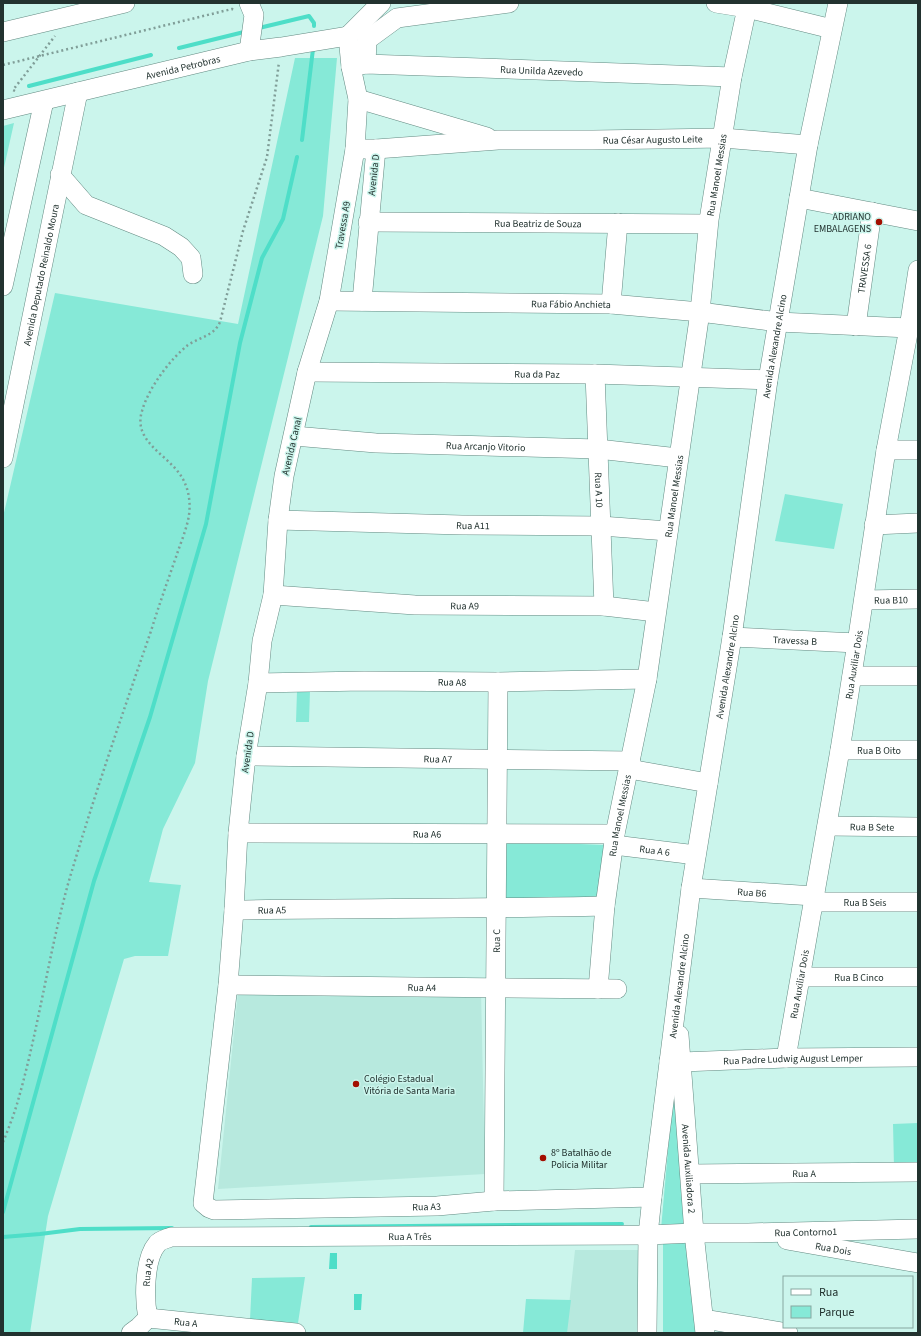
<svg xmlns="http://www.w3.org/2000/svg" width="921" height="1336" viewBox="0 0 921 1336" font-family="'Source Sans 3',sans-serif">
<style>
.built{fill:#b7e9de}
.green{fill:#86e9d7}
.water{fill:#4edec8}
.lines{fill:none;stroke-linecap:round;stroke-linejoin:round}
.stream{stroke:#4edec8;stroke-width:4}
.minor-casing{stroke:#638a82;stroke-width:20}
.path{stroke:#809e98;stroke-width:2.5;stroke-dasharray:2 3;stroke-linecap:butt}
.minor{stroke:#fff;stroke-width:19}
.poi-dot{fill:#a30e00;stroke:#cbf5ec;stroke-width:1.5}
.labels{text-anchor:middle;stroke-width:3;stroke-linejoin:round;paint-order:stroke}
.street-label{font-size:10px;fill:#22322f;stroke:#cbf5ec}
.poi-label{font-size:10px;fill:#22322f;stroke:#cbf5ec;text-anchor:start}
</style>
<rect width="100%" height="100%" fill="#cbf5ec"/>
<path class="built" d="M481,991L485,1174L218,1189L238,993Z
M575,1250H641V1333H566Z"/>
<path class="green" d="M295,58H337L323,216L208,681L195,763L163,829L149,882L181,885L168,956H135L124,959L48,1216L30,1333H3V517L55,293L238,324Z
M14,123L3,172V126Z
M785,494L843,504L834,549L775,541Z
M297,691H310L309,722H296Z
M505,841L604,845L597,897L504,901Z
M674,1083L689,1227L661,1229Z
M918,1123V1166L894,1167L893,1124Z
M688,1243L699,1333H663V1244Z
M305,1277L298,1323L250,1320L252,1278Z
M526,1299L571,1300L567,1333H523Z"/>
<path class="water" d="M330,1253H337V1269H329Z
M354,1294H362L361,1310H354Z"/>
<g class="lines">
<path class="stream" d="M259,28L309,16L314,23V26
M179,48L244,32
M29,86L151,55
M302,140L313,49
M3,1212L94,881L150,717L206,524L240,343L262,258L283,219L297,157
M311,1227L622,1224
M3,1237L40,1234L80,1229L172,1228"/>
<defs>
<g id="minor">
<path d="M716,3L747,8L832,29"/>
<path d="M3,32L125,3"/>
<path d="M348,36L351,67L358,99L355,149H376L362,301"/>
<path d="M348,36L381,3"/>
<path d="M249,51L254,15L249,3"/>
<path d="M366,64L367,40L397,18L509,3"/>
<path id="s1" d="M351,67L366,64L732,77"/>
<path d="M358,99L487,137"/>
<path id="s2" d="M3,110L249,51L281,47L348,36"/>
<path id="s3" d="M355,149L329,301L307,372L284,476L278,520L273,595L262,641L258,683L246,756L238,833L234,910L228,985L203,1203L209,1208L214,1210L437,1206L494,1201L652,1197"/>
<path id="s4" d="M376,149L498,140H593L723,138L808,145"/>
<path d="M60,175L86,205L164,236L181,247L191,258L193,274"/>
<path d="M799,198L918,221"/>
<path id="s5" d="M368,222L708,224"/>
<path d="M3,286L44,101"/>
<path id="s6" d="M329,301L611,304L700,312L778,322L909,328"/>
<path d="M611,304L618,223"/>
<path id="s7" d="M856,326L872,212"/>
<path id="s8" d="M307,372L595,374L768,380"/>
<path id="s9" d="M595,374L604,606"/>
<path id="s10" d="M294,436L376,443L598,449L678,458"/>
<path d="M886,450H918"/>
<path id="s11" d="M3,458L78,92"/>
<path id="s12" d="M278,520L462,525L601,526L668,531"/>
<path d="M874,525L918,523"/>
<path id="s13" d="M273,595L415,605L604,606L656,612"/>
<path id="s14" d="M864,600L918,599"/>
<path id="s15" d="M732,637L857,643"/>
<path d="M852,676H918"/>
<path id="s16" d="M258,683L364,681L498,682L647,679"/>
<path id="s17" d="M840,750H918"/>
<path id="s18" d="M246,756L631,761"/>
<path d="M629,769L708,783"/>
<path id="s19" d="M827,826L918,827"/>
<path id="s20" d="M238,833L615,834"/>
<path id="s21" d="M614,845L696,855"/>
<path id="s22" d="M691,888L814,896"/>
<path id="s23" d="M813,902H918"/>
<path id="s24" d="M234,910C357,908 481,909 605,906"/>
<path id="s25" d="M801,977H918"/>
<path id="s26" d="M228,985L617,989"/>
<path id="s27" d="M598,989L605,906L615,834L647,679L700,312L709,220L732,77L747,8L745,3"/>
<path id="s28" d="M679,1035L694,1233L705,1333"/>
<path id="s29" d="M786,1058L840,750L857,643L886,450L909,328L918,270"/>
<path id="s30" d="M669,1061L682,1062L786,1058L918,1057"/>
<path id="s31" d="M691,1174L918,1172"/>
<path id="s32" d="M494,1201L498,682"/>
<path id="s33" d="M787,1240L918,1263"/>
<path id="s34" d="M148,1318C144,1299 144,1259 157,1244C160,1240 166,1239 171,1237L648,1235L694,1233H748L918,1229"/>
<path id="s35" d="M148,1318L296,1333"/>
<path d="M704,1319L788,1333"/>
<path d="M131,1333L139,1327L148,1318"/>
<path id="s36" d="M647,1333L648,1235L652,1197L691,888L732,637L768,380L808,145L838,3"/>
</g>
</defs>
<use href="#minor" class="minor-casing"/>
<path class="path" d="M3,65L232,9L236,10
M15,91L13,90L55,36
M3,1142C8,1130 13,1117 17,1104C38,1032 48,957 68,884C93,799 122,715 151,631C159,605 168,580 177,554C181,542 187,528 189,515C191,500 188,485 179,473C164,453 133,440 142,411C148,389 170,359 188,345C200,337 214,336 220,322L243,231L267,157L279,62"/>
<use href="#minor" class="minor"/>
</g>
<g class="poi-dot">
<circle cx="879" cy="222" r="4"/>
<circle cx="356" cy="1084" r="4"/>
<circle cx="543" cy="1158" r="4"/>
</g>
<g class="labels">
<g class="street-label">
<text dy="4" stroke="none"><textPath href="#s2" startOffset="185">Avenida Petrobras</textPath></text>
<text dy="4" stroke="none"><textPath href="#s1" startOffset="191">Rua Unilda Azevedo</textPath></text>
<text dy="4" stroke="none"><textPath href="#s4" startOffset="277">Rua César Augusto Leite</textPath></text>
<text transform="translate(373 175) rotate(-84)" y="4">Avenida D</text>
<text dy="4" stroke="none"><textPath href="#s27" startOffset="823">Rua Manoel Messias</textPath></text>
<text dy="4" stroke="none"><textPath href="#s5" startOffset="170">Rua Beatriz de Souza</textPath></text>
<text transform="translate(342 225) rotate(-80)" y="4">Travessa A9</text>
<text dy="4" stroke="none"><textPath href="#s7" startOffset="58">TRAVESSA 6</textPath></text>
<text dy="4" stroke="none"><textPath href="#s11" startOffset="187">Avenida Deputado Reinaldo Moura</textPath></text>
<text dy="4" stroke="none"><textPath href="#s6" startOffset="242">Rua Fábio Anchieta</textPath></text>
<text dy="4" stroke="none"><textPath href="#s36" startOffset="996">Avenida Alexandre Alcino</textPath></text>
<text dy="4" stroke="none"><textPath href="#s8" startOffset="230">Rua da Paz</textPath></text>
<text transform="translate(291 446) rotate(-77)" y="4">Avenida Canal</text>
<text dy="4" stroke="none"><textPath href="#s10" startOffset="192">Rua Arcanjo Vitorio</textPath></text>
<text dy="4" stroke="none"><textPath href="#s9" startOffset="116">Rua A 10</textPath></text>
<text dy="4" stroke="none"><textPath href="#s27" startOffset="499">Rua Manoel Messias</textPath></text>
<text dy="4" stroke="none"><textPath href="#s12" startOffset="195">Rua A11</textPath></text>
<text dy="4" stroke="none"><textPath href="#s14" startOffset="27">Rua B10</textPath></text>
<text dy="4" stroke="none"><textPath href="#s13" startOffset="192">Rua A9</textPath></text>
<text dy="4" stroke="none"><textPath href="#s15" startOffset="63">Travessa B</textPath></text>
<text dy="4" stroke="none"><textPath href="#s29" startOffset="399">Rua Auxiliar Dois</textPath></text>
<text dy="4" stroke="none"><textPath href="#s36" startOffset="672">Avenida Alexandre Alcino</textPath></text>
<text dy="4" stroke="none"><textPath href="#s16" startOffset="194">Rua A8</textPath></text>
<text dy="4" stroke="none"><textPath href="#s17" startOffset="39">Rua B Oito</textPath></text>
<text transform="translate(247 752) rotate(-82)" y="4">Avenida D</text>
<text dy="4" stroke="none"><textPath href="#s18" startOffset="192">Rua A7</textPath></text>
<text dy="4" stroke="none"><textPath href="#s27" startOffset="175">Rua Manoel Messias</textPath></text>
<text dy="4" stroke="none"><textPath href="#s19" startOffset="45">Rua B Sete</textPath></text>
<text dy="4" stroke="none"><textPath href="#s20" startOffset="189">Rua A6</textPath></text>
<text dy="4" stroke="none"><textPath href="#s21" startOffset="41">Rua A 6</textPath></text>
<text dy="4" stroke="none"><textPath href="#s22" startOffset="61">Rua B6</textPath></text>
<text dy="4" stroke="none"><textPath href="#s23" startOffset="52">Rua B Seis</textPath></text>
<text dy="4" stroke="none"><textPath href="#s24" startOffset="38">Rua A5</textPath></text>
<text dy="4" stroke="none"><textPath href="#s32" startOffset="260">Rua C</textPath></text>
<text dy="4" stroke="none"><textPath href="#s25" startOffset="58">Rua B Cinco</textPath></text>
<text dy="4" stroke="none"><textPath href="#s29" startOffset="75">Rua Auxiliar Dois</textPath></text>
<text dy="4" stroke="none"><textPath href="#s36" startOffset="349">Avenida Alexandre Alcino</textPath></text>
<text dy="4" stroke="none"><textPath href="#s26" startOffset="194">Rua A4</textPath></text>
<text dy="4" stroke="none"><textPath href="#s30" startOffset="124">Rua Padre Ludwig August Lemper</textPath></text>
<text dy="4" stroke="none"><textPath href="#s28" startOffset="134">Avenida Auxiliadora 2</textPath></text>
<text dy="4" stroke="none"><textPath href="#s31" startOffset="113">Rua A</textPath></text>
<text dy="4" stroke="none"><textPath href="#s3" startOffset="1293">Rua A3</textPath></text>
<text dy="4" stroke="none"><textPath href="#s34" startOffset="727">Rua Contorno1</textPath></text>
<text dy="4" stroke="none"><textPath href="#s34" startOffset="331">Rua A Três</textPath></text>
<text dy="4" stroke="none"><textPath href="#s33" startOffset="47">Rua Dois</textPath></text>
<text dy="4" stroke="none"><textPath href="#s34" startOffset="46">Rua A2</textPath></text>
<text dy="4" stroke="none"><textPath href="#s35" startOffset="38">Rua A</textPath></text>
</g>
<g class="poi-label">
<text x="871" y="220" text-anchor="end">ADRIANO<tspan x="871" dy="12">EMBALAGENS</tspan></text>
<text x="364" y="1082">Colégio Estadual<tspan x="364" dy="12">Vitória de Santa Maria</tspan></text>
<text x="551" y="1156">8º Batalhão de<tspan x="551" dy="12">Policia Militar</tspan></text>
</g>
</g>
<rect width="921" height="1336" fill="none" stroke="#22322f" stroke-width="8"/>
<rect x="783" y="1276" width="130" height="52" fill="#cbf5ec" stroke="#87a7a0"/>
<rect x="791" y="1289" width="20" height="6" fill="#ffffff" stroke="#87a7a0"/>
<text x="819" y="1296" font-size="12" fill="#22322f">Rua</text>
<rect x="791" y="1306" width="20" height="12" fill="#86e9d7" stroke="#87a7a0"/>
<text x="819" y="1316" font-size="12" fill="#22322f">Parque</text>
</svg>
